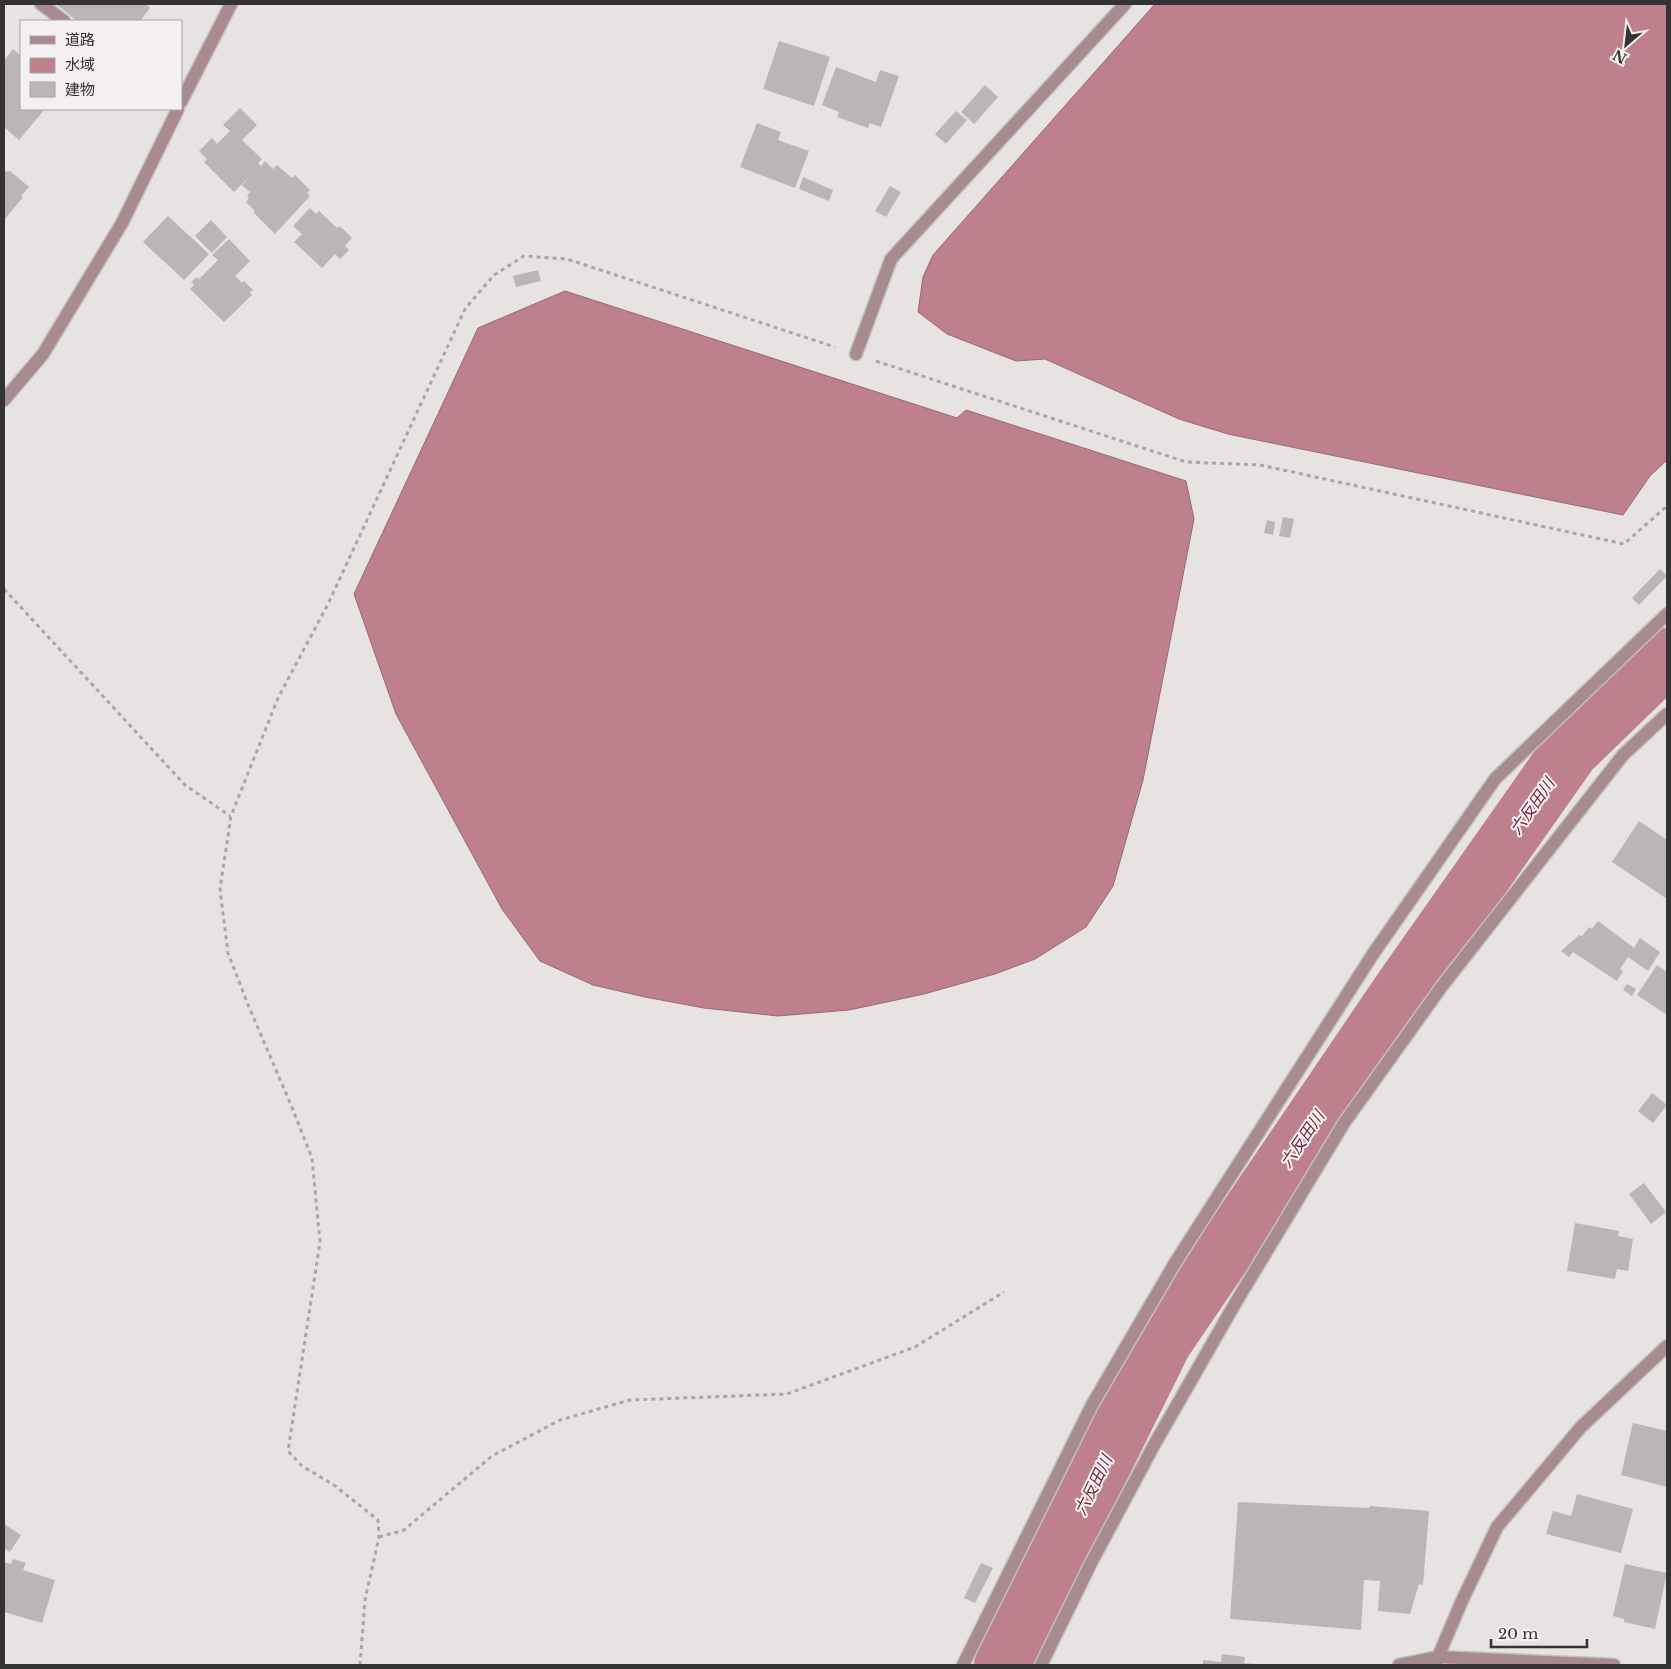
<svg xmlns="http://www.w3.org/2000/svg" width="1671" height="1669" viewBox="0 0 1671 1669" font-family="'Libre Baskerville','Noto Sans JP',serif">
<style>
.water{fill:#bf808d;stroke:#956972}
.lines{fill:none;stroke-linecap:round;stroke-linejoin:round}
.river{stroke:#bf808d;stroke-width:58}
.building{fill:#bab6b7}
.minor-casing{stroke:#c3c0c0;stroke-width:15}
.path{stroke:#a9a6a6;stroke-width:3;stroke-dasharray:4 4;stroke-linecap:butt}
.minor{stroke:#a88b90;stroke-width:12}
.labels{text-anchor:middle;stroke-width:4;stroke-linejoin:round;paint-order:stroke}
.water-label{font-size:16px;font-style:italic;fill:#72253c;stroke:#f4f0f1}
</style>
<rect width="100%" height="100%" fill="#e7e3e3"/>
<path class="water" d="M1155,4H1667V460L1650,476L1623,515L1228,434L1179,419L1045,359L1016,361L947,334L918,312L923,277L933,255Z
M565,291L957,418L966,410L1186,481L1194,519L1143,780L1113,886L1086,927L1035,959L995,974L924,994L849,1010L778,1016L704,1008L645,997L593,985L540,961L502,909L396,714L354,594L478,328Z"/>
<g class="lines">
<path class="river" d="M1003,1665L1163,1342L1404,987L1570,751L1667,657"/>
</g>
<path class="building" d="M56,4H146L150,8L140,21H77Z
M779,41L830,57L814,106L763,89Z
M13,49L21,56V109H45L19,140L4,127V61Z
M836,67L876,82L880,70L899,76L881,127L870,123L868,128L837,117L839,112L822,105Z
M985,85L998,97L974,124L961,112Z
M240,108L257,125L242,140L262,159L258,163L261,166L265,161L273,169L277,165L292,178L295,175L310,190L307,193L310,196L275,234L253,212L255,211L246,202L249,198L247,196L250,192L242,185L252,174L234,192L204,162L207,159L199,151L212,138L217,144L230,131L223,125Z
M956,111L967,120L946,144L935,134Z
M757,123L781,132L778,140L809,151L795,188L740,167Z
M10,171L29,187L21,196L23,197L5,219L4,217V172Z
M803,177L833,190L829,201L799,189Z
M890,186L901,192L886,217L875,211Z
M310,208L316,214L319,211L337,228L340,226L352,238L345,246L349,250L340,259L335,254L322,268L294,242L302,234L293,226Z
M168,216L209,254L184,280L143,242Z
M211,220L227,237L212,253L195,236Z
M229,239L250,261L235,276L242,283L244,281L253,290L250,292L252,295L224,322L190,289L194,285L191,282L197,277L199,279L218,260L212,255Z
M538,270L541,281L516,287L513,276Z
M1283,517L1294,519L1290,538L1279,536Z
M1267,520L1275,522L1273,535L1264,533Z
M1660,569L1667,576L1639,605L1632,598Z
M1639,821L1667,840V899L1612,862Z
M1598,921L1634,948L1640,938L1660,952L1648,971L1628,957L1620,969L1623,971L1617,981L1573,952L1569,957L1561,951L1579,935L1582,936L1589,927L1592,929Z
M1657,965L1667,972V1015L1637,995Z
M1627,984L1636,989L1632,996L1623,990Z
M1652,1093L1667,1105L1653,1123L1638,1111Z
M1644,1183L1666,1212L1651,1224L1629,1194Z
M1575,1223L1619,1231L1618,1236L1633,1239L1628,1271L1617,1269L1615,1279L1567,1271Z
M1633,1423L1667,1431V1487L1621,1475Z
M1577,1494L1633,1509L1621,1553L1546,1534L1553,1511L1571,1516Z
M1238,1502L1369,1508L1370,1506L1429,1511L1423,1585L1419,1584L1410,1614L1378,1611L1380,1581L1364,1580L1361,1630L1230,1619Z
M4,1524L21,1535L10,1552L4,1548Z
M13,1559L26,1563L23,1570L55,1580L42,1623L4,1612V1562L11,1564Z
M981,1563L993,1568L975,1603L964,1598Z
M1625,1564L1667,1573L1655,1629L1624,1622V1619L1613,1616Z
M1222,1654L1245,1657L1244,1663L1255,1664V1665H1203V1660L1221,1662Z"/>
<g class="lines">
<defs>
<path id="minor" d="M41,4L64,21
M181,102L231,4
M856,354L891,259L1125,4
M4,400L43,354L122,223L178,109
M963,1665L1092,1405L1175,1263L1373,954L1495,779L1667,614
M1041,1665L1091,1563L1154,1445L1236,1302L1344,1123L1442,986L1623,755L1667,714
M1399,1665L1438,1657L1614,1665
M1436,1665L1438,1657L1461,1603L1497,1527L1581,1427L1667,1346"/>
</defs>
<use href="#minor" class="minor-casing"/>
<path class="path" d="M876,361L1186,462L1260,465L1624,544L1667,506
M4,589L185,785L230,816
M379,1537L404,1530L492,1456L560,1420L630,1400L787,1394L915,1347L1004,1292
M360,1665L365,1600L379,1537L378,1520L334,1485L302,1466L288,1451L320,1242L312,1158L291,1105L249,1007L228,953L220,889L231,816L278,698L328,604L465,309L494,275L524,256L567,259L835,347"/>
<use href="#minor" class="minor"/>
</g>
<g class="labels">
<g class="water-label">
<text transform="translate(1532 806) rotate(-55)" y="6">六反田川</text>
<text transform="translate(1302 1139) rotate(-56)" y="6">六反田川</text>
<text transform="translate(1093 1485) rotate(-64)" y="6">六反田川</text>
</g>
</g>
<rect width="1671" height="1669" fill="none" stroke="#343232" stroke-width="10"/>
<rect x="20" y="20" width="162" height="90" fill="#f4f0f1" stroke="#a7a4a5"/>
<rect x="30" y="36" width="25" height="8" fill="#a88b90" stroke="#a7a4a5"/>
<text x="65" y="45" font-size="15" fill="#343232">道路</text>
<rect x="30" y="58" width="25" height="15" fill="#bf808d" stroke="#a7a4a5"/>
<text x="65" y="70" font-size="15" fill="#343232">水域</text>
<rect x="30" y="82" width="25" height="15" fill="#bab6b7" stroke="#a7a4a5"/>
<text x="65" y="95" font-size="15" fill="#343232">建物</text>
<g transform="translate(1626 45) rotate(208)" stroke="#f4f0f1" stroke-width="4" paint-order="stroke">
<path d="M0-4L9 19L0 12L-9 19Z" fill="#343232"/>
<text y="-8" font-size="14" font-weight="bold" text-anchor="middle" fill="#343232">N</text>
</g>
<path d="M1491 1639v8h96v-8" fill="none" stroke="#343232" stroke-width="2.5"/>
<text x="1498" y="1639" font-size="15" fill="#343232" stroke="#f4f0f1" stroke-width="4" paint-order="stroke">20 m</text>
</svg>
